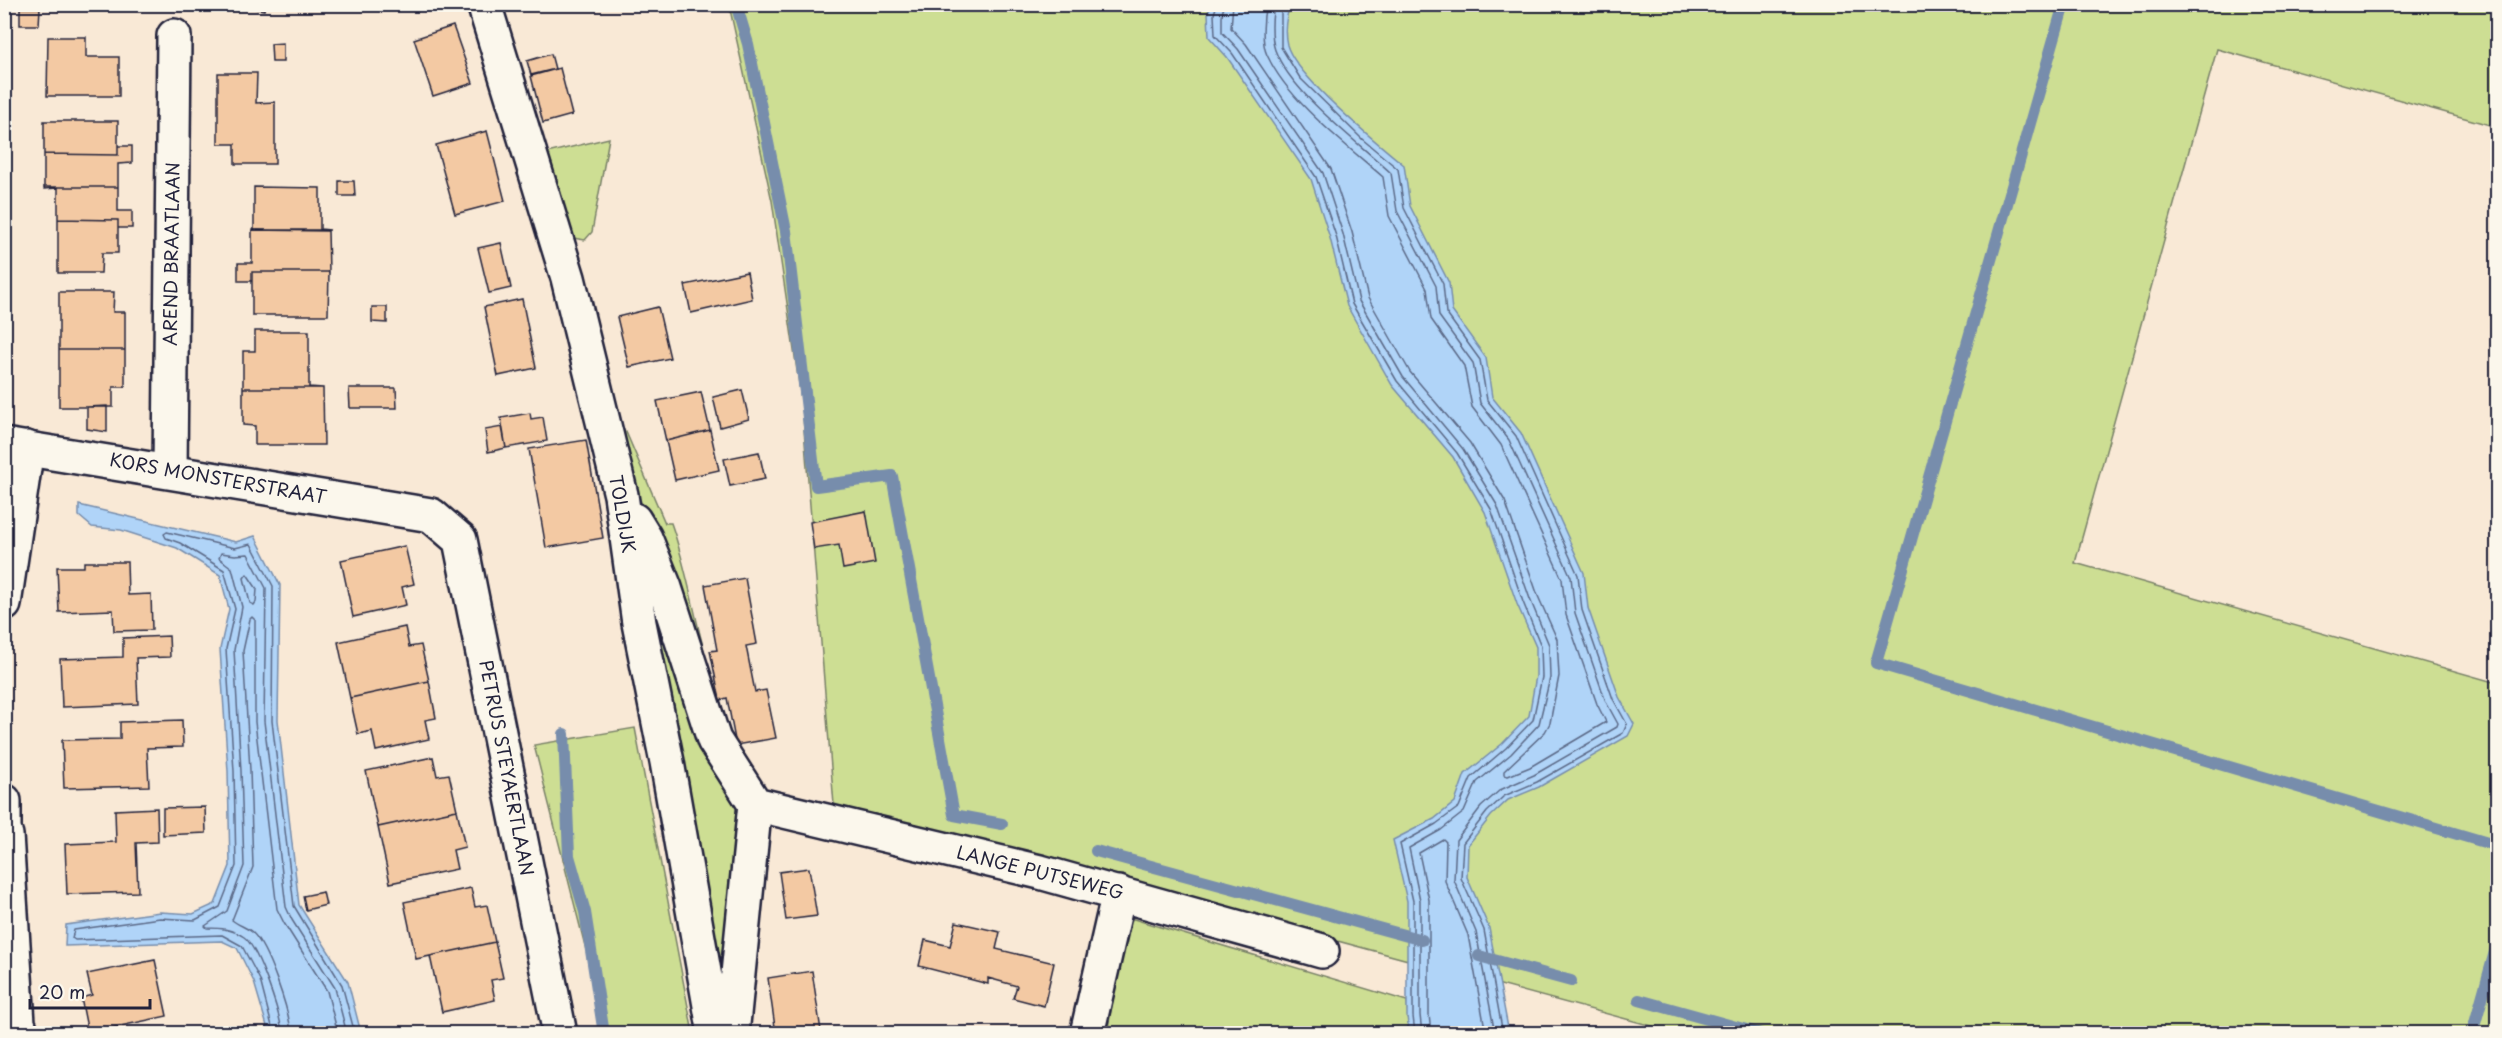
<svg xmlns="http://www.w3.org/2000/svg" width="2502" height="1038" viewBox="0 0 2502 1038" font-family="'Playpen Sans',sans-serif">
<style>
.green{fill:#cdde93;stroke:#788067;stroke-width:1.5}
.water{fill:#b0d4f8;stroke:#778dac;stroke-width:1.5}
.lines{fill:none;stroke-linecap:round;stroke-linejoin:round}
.shore{stroke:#5b6987;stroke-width:1.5}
.stream{stroke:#778dac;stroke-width:12}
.building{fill:#f3c9a3;stroke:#22223b;stroke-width:1.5}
.minor-casing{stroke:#22223b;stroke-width:38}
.minor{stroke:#fbf7ec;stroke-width:33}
.labels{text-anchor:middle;stroke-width:5;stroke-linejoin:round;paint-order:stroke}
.street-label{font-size:18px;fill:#22223b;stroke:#fbf7ec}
</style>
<rect width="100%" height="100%" fill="#f9e9d6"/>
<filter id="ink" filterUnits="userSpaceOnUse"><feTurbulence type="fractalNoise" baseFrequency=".0167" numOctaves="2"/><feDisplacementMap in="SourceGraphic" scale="12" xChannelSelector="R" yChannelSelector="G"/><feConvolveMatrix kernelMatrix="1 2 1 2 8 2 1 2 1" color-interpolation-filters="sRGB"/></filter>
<g filter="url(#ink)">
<path class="green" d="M729,5H2497V127L2217,49L2075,563L2497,683V1033H1678L834,805L802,405L772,201Z
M609,138L592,232L585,240L573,238L547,153Z
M619,426L626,432L665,523H671C686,565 693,610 705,654L694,656L631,473Z
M643,555L739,807L726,1025Z
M635,728L693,1033H607L534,745Z
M1127,917L1407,1001L1409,1033L1107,1034Z"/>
<path class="water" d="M1212,5H1292C1285,13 1284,33 1287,45C1296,77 1377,143 1404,165L1410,206L1449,283L1452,311L1486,358L1492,397L1521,433L1584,573L1588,608L1619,697L1634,724L1628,736L1539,787L1508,800L1491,816L1468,845L1467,877L1489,928L1509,1033H1409L1407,1016V901L1393,840L1434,819L1455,802L1465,774L1502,744L1529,716L1536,676V647L1517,604L1485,512L1453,457L1392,385L1347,306L1330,238L1311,179L1227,57L1209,37L1208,12Z
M79,505L236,542L255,536L280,585L278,720L299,905L348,982L361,1033H269L254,982L237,948L222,941L65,946L66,925L160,912L193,914L215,904L230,866L228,771L220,649L229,609L220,575L177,548L121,530L92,527L79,516Z"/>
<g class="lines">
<path class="shore" d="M1217,4L1214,14L1215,35L1232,53L1316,177L1336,236L1352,304L1397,381L1457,453L1491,509L1523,602L1541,646L1542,677L1533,720L1506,748L1471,778L1459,807L1436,824L1400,844L1413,901V1016L1415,1034
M1224,4L1222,16V32L1238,49L1323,173L1343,234L1359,301L1403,377L1463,449L1497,505L1530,599L1549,645L1550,678L1539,724L1511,754L1477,782L1464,812L1441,830L1409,848L1420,900V1015L1422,1034
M1233,4L1231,28L1246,44L1331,169L1352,232L1368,298L1410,372L1470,443L1505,501L1538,596L1557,639L1559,676L1550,723L1545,732L1504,771V775L1508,776L1530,767L1606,722L1597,704L1566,615L1562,579L1501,445L1472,407L1464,366L1431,319L1427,289L1389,216L1383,177C1345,144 1288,101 1267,55C1261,42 1263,17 1266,4
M1275,4C1271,15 1271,39 1275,50C1291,93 1358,142 1391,173L1397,211L1436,286L1439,316L1473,363L1480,403L1509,440L1571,577L1575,613L1606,702L1618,724L1617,727L1534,775L1500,790L1481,807L1456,840L1454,880L1476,932L1495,1034
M1285,4L1281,12V47L1300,78L1362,139L1398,169L1404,208L1443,284L1446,313L1480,360L1487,400L1516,436L1578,575L1582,610L1613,699L1627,724L1623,733L1537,782L1504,796L1487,812L1463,843L1461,878L1484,930L1503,1034
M247,574L257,589L256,602L254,605L250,603L244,578Z
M274,1034L260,980L242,946L222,935L75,940L72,938L74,930L160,918L195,920L220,907L236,866L234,771L226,649L235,609L224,570L180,543L166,538L164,534L167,532L235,548L251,544L273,586L272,721L294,906L342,985L355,1034
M282,1034C281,1015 258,947 244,937C232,929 221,928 207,928L205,926L227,911L244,866L241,771L234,650L242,607L232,568L219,558L221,553L235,555L248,554L266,588L264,721L286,907L292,920L335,988L347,1034
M291,1034C290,1012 268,947 252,932C246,927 238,925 232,920L253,867L250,770L243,651L250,619L252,617L255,620V722L277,909L284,923L327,991L338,1034
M1431,1034L1429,1014V900L1419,853L1443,839L1446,842L1445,881L1468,935L1486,1034"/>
<path class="stream" d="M736,4L748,44L786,231L816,486L892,476L954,815L1002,824
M2064,4L1876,663L2498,846
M564,734L569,856L585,912L604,1034
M1096,851L1422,940
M1479,956L1571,981
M1639,1000L1761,1034
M2472,1034L2498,941"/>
</g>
<path class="building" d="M232,4H265L264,10Z
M20,8H40L39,25H20Z
M453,26L473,83L433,96L414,39Z
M48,37H86V57H119V96H47Z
M283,43V62H272L271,44Z
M551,54L555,69L531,75L527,61Z
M560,68L572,115L543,123L531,76Z
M218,73H257L256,103L275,102V164H235V144H218Z
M4,113H10V129L4,128Z
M44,121H118V155L44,154Z
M487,131L505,201L455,214L436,145Z
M118,146H132V163L118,164V187H44V154L118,155Z
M339,181H354L355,196H339Z
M44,187H118V211H132V228H118V220L58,219V188L44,189Z
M254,187L320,188V229L330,230H254Z
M58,219L118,220V253H102L101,273H58Z
M252,230L328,231L329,272H252V281H238V263H252Z
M501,243L511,288L489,293L478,248Z
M252,272H329L328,315H252Z
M747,272L752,299L691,313L685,285Z
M59,292H114L113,312H125V350H59Z
M522,299L536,368L498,376L484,307Z
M372,307H387V323L372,322Z
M658,307L670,358L629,367L617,317Z
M255,331H309V387L323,388H243V351H255Z
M59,350H125V387H113V407H59Z
M243,388H323L324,445H255V426L243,425Z
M349,388H396L397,408H350Z
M742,390L749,419L720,427L713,397Z
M701,392L710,430L666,441L657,401Z
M107,406V432L87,429V407Z
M530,413L531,419L543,417L547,441L506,448L501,418Z
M502,427L506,448L488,452L485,430Z
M710,430L719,470L675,480L666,441Z
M586,440L603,538L546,548L529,449Z
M759,452L765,479L730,486L724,459Z
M866,511L875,563L843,569L839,545L814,549L810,522Z
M405,546L414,584L402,587L406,605L353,617L341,560Z
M84,562H127L128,595L151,594L152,630L114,631L113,610L59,612L57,567H84Z
M745,578L757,644L746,646L755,692L766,690L776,738L736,745L727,698L720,700L710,651L717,650L705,585Z
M405,627L409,647L421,645L429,681L350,698L338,642Z
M169,636L170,657L136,658L138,704L62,707L60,659L123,657V638Z
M429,681L436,718L425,720L429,739L376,751L372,731L358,734L350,698Z
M182,720L183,747L147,748L149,786L64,788L62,740L120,739V722Z
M433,757L437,776L449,774L457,810L378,827L366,771Z
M205,807L206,833L163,835V808Z
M157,808L158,842L136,843L138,892L67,894L65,844L116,842L115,810Z
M457,810L465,847L453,850L457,869L390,883L378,827Z
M809,868L817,916L786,920L779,872Z
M471,888L475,907L487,905L495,942L416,959L404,902Z
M323,892L326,905L306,910L303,896Z
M956,922L1000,932L996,949L1054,963L1044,1006L1013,998L1017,986L988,978V984L919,966L925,940L950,946Z
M495,942L503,978L491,980L495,1000L442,1012L430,956Z
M155,960L167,1016L88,1033L81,998L92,995L87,974Z
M812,971L821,1031H819V1034H776L768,978Z
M503,1028L504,1034H477Z"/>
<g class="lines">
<defs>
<path id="minor" d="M484,4L568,278L621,495L639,623L667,762L715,1034
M4,445L431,515L460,540L560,1034
M170,471L174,36
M634,520L645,538L665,588L714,740L755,804L732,1034
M4,604L27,448
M4,801V835
M755,804L1040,872L1322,951
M6,835L18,1023L22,1034
M1087,1034L1119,893"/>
</defs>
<use href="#minor" class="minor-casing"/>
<use href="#minor" class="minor"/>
</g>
</g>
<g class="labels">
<g class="street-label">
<text transform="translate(172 254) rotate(-89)" y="6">AREND BRAATLAAN</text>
<text transform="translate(218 479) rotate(10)" y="6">KORS MONSTERSTRAAT</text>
<text transform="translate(622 514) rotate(80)" y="6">TOLDIJK</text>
<text transform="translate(506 768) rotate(79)" y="6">PETRUS STEYAERTLAAN</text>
<text transform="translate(1040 873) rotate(14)" y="6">LANGE PUTSEWEG</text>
</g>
</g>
<rect width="2502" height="1038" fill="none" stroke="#fbf7ec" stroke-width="24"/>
<rect x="12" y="12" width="2478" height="1014" fill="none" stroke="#22223b" stroke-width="2" filter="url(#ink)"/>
<path d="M30 999v9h120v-9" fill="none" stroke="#22223b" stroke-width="3"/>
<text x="39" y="999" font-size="18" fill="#22223b" stroke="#fbf7ec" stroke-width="4.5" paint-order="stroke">20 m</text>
</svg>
